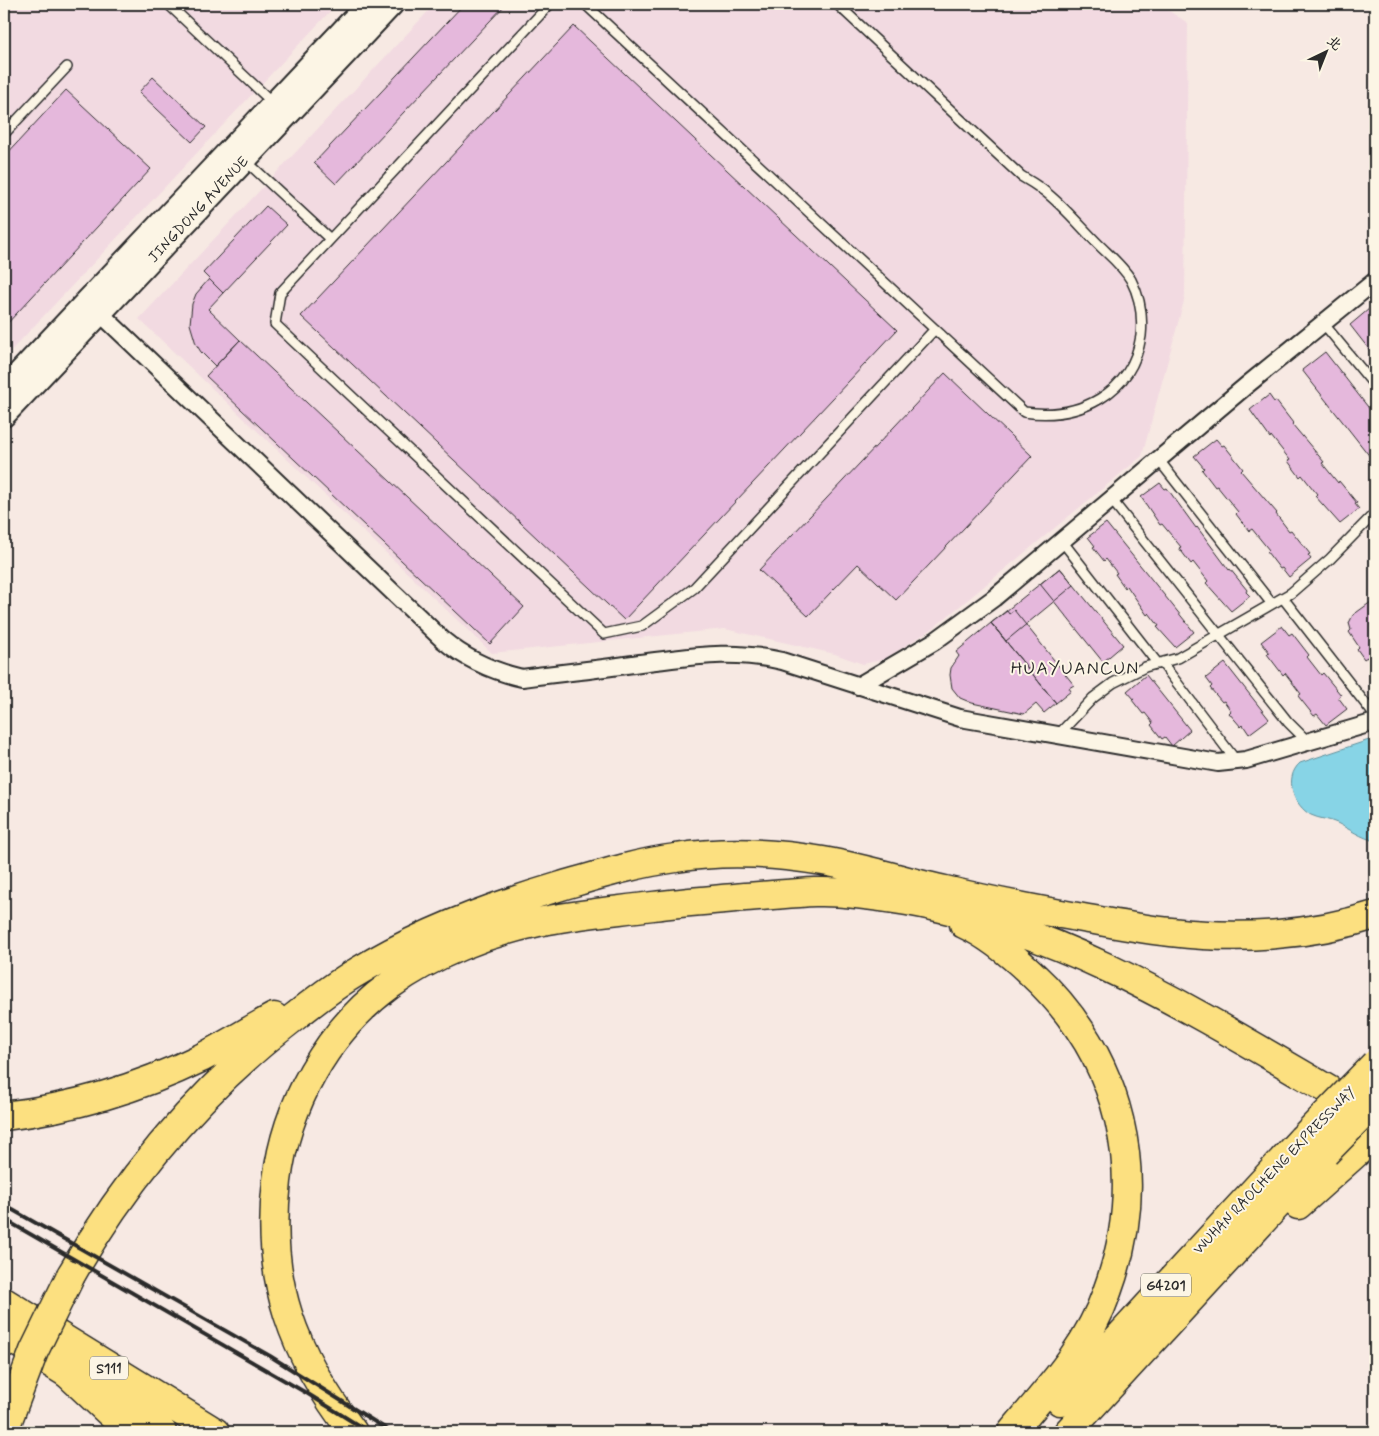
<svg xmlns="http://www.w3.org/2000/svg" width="1379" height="1436" viewBox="0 0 1379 1436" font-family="Mynerve,'LXGW WenKai TC',sans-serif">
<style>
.built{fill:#f2dae1}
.water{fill:#87d4e6;stroke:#62909b}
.building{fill:#e5b8dc;stroke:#2b2b2b}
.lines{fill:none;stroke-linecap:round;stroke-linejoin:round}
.service-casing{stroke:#2b2b2b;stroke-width:12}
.minor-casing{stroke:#2b2b2b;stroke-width:20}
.secondary-casing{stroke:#2b2b2b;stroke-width:26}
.trunk-casing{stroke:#2b2b2b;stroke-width:31}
.motorway-casing{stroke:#2b2b2b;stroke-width:31}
.service{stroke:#fcf5e5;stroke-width:9}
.minor{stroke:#fcf5e5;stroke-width:16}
.secondary{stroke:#fcf5e5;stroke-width:22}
.trunk{stroke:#fce080;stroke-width:28}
.motorway{stroke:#fce080;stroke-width:28}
.rail{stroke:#2b2b2b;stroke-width:4}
.motorway-bridge-casing{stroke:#2b2b2b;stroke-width:31;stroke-linecap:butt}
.motorway-bridge{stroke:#fce080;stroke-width:28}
.labels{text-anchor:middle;stroke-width:4;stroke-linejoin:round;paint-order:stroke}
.shield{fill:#fcf5e5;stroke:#6a6863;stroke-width:1}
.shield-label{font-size:14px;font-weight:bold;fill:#2b2b2b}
.street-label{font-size:15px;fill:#2b2b2b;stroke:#fcf5e5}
.quarter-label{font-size:18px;letter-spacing:1px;fill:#2b2b2b;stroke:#fcf5e5}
</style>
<rect width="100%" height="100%" fill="#f7e9e3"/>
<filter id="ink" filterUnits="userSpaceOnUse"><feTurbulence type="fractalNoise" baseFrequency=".02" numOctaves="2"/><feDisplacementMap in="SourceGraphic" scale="10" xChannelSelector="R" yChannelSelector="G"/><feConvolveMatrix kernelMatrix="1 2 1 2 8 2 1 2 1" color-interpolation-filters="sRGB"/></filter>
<g filter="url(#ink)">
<path class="built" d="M4,4H337L4,358Z
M435,4H1158L1188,23L1185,297L1142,456L932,629L885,659L863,664L835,654L725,629L492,653L139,319Z"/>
<path class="water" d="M1375,738V841C1362,838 1349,829 1337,823C1329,819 1319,819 1311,815C1294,806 1283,778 1300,763Z"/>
<path class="building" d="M464,4H506L336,184L314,163Z
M574,26L897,330L624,620L301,316Z
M153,77L206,127L192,142L139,92Z
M66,90L151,169L4,327V157Z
M266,206L287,225L223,293L203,273Z
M209,279L223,293L208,309L240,340L215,366L201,352L196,344L190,324L192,304L196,294Z
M1369,309L1375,317V357L1350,325Z
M240,340L524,607L490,644L206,376Z
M1325,352L1375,416V463L1302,370Z
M945,373L1032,456L896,600L858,564L808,616L759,570Z
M1269,395L1274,402L1276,401L1293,423L1292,424L1324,462L1322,463L1338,483L1339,481L1357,503L1355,504L1359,509L1340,524L1315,496L1317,494L1302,475L1300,477L1288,461L1290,460L1271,436L1270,438L1250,410Z
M1216,439L1222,446L1224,445L1243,469L1241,471L1277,513L1276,514L1289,531L1291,530L1310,554L1308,555L1311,559L1289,577L1282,568L1280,569L1267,552L1269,550L1252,529L1249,531L1236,514L1238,512L1217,486L1215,487L1202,470L1204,468L1194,456Z
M1160,483L1165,489L1167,488L1196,528L1197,527L1229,570L1230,569L1247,590L1246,592L1250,596L1231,611L1206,583L1208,581L1193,562L1191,564L1179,548L1181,547L1162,524L1160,525L1141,497Z
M1106,523L1194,632L1175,647L1157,627L1159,626L1149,613L1147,615L1127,586L1125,588L1115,574L1117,573L1106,559L1104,561L1093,547L1095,546L1088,537Z
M1060,568L1123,645L1103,662L1040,584Z
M1060,568L1074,585L1006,641L991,623Z
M1375,599V669L1367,657L1364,659L1357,649L1359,647L1349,632L1351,630L1349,623L1353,615Z
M1014,610L1074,685L1069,688L1071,691L1056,703L991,623L1007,611L1009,614Z
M991,623L1056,703L1044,713L1036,704L1024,714L972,703L960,698L952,688L950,675L951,668L959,656L956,652Z
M1282,626L1289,635L1292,633L1309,655L1307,657L1321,675L1323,673L1341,695L1338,697L1347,709L1326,725L1317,714L1314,716L1298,696L1301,694L1285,673L1283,675L1267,654L1270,653L1261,642Z
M1225,663L1269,719L1249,734L1243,725L1241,727L1229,713L1231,711L1224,701L1222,702L1210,688L1212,686L1206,678Z
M1146,675L1190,730L1172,746L1165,737L1162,739L1151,725L1153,723L1145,713L1143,714L1132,700L1134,699L1127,691Z"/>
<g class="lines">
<defs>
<path id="service" d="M168,4L273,103
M550,4L280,293L275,324L604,634L642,626L694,588L935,329
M585,4L1024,412C1079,420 1132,394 1141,336C1143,317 1140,297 1131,280C1123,266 1109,255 1098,244C1080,226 1063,205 1043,190C1036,185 1028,180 1021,176L837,4
M4,134L67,67
M245,160L330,239
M1323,323L1375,386
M1158,459L1272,604
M1111,499L1288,722L1308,742
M1062,541L1158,664
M1283,598L1375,716
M1162,663L1237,762
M1058,735L1093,698L1113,683L1145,667L1178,658L1291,593L1330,559L1375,513"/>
<path id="minor" d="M100,313L443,640C467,660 492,671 522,678C561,673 601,669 640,663C692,657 730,649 782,661L960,718L1218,763L1246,760L1375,722
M858,686L935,641L994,598L1247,385L1375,281"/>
<path id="secondary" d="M4,389L368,4
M4,415L392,4"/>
<path id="trunk" d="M4,1302L215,1432
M4,1334L162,1432"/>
<path id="motorway" d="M964,924C988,935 1012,955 1031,973C1122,1057 1150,1176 1107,1292C1088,1347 1049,1388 1012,1432
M4,1116C72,1108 139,1088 201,1058C226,1045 250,1030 274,1017
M1298,1205L1375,1136
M71,1275C129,1174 204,1086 297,1015C316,1000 336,984 357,972C420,933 490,907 561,886C599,875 637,863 676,858C724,850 776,853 823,861C864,868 905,881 945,890C991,901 1037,910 1083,918C1112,923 1141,929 1171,932C1238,940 1310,936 1375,915
M68,1374L130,1432
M1060,1401L1302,1139
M353,1432C293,1354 265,1280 277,1181C286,1105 327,1031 390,985C432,954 487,933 538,922C575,914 615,911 653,906C684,902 714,900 745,897C768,896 791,893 815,892C845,891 877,896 907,901C1073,930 1218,1027 1362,1109
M1068,1432L1325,1153"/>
</defs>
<use href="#service" class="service-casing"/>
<use href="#minor" class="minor-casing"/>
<use href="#secondary" class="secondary-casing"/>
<use href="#trunk" class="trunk-casing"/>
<use href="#motorway" class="motorway-casing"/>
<use href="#service" class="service"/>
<use href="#minor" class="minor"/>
<use href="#secondary" class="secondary"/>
<use href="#trunk" class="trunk"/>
<use href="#motorway" class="motorway"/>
<path class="rail" d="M4,1205L270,1356L391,1432
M4,1219L308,1394L369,1432"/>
<defs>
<path id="motorway-bridge" d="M1302,1139L1375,1064
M1325,1153L1375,1102
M5,1428L34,1351L71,1275"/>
</defs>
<use href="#motorway-bridge" class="motorway-bridge-casing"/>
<use href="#motorway-bridge" class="motorway-bridge"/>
</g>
</g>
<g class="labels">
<g class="shield">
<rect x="1141" y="1273.5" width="50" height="23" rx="4"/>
<rect x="90" y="1356.5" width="38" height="23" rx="4"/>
</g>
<g class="shield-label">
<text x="1166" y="1290">G4201</text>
<text x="109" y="1373">S111</text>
</g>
<g class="street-label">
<text transform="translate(198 209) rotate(-47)" y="5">JINGDONG AVENUE</text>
<text transform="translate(1274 1170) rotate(-46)" y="5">WUHAN RAOCHENG EXPRESSWAY</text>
</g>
<g class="quarter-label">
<text x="1075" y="674">HUAYUANCUN</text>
</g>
</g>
<rect width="1379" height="1436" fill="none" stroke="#fcf5e5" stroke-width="20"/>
<rect x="10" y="10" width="1359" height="1416" fill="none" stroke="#2b2b2b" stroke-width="2" filter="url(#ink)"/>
<g transform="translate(1326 52) rotate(43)" stroke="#fcf5e5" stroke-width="4" paint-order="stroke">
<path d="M0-4L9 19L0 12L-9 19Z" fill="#2b2b2b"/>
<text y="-8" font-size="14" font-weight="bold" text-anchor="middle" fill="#2b2b2b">北</text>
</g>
</svg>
